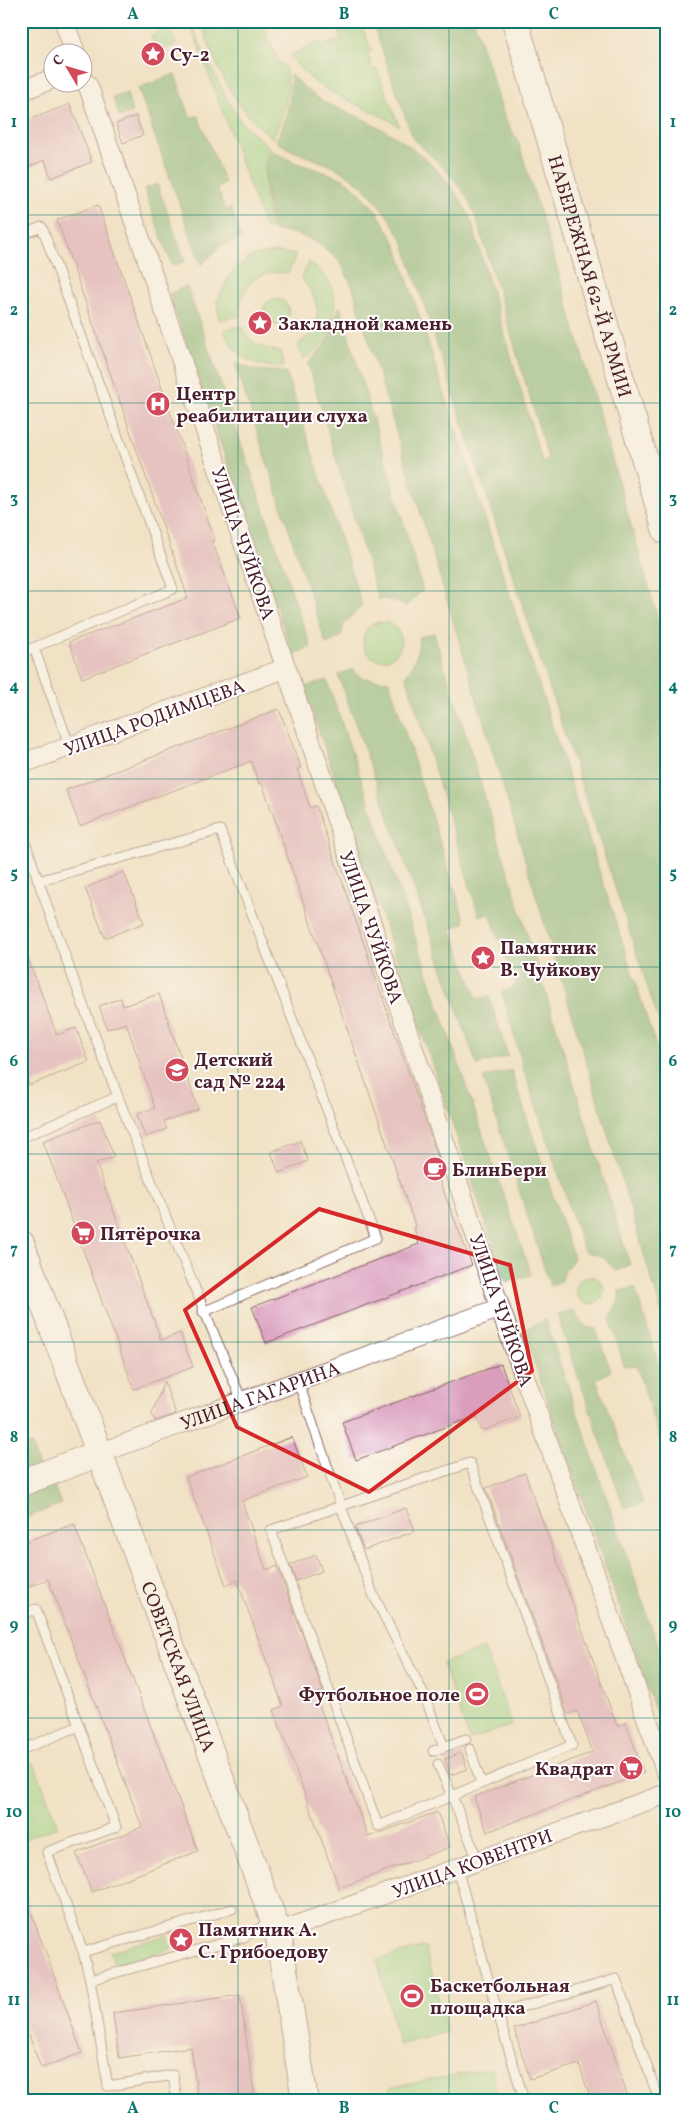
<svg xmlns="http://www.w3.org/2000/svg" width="687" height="2121" viewBox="0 0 687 2121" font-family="Vollkorn,serif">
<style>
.green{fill:#97d58a;stroke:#707a5a}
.forest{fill:#79b676;stroke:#626a50}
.building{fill:#da9ebc}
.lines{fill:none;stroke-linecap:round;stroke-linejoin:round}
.lane-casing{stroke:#846361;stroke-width:11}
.street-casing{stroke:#846361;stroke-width:21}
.secondary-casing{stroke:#846361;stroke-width:28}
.lane{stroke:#fff;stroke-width:9}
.street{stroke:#fff;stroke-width:19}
.secondary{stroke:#fff;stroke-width:26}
.marked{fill:none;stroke:#d62828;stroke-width:4;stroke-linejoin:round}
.grid{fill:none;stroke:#0f766e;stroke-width:1;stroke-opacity:0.55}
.labels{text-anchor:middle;stroke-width:4;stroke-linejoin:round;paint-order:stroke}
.poi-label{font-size:19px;font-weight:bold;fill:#4a1f2b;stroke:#fff;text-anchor:start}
.street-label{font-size:19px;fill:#4a1f2b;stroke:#fff}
.neatline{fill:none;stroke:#0f766e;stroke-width:2}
.grid-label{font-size:16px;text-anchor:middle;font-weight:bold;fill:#0f766e}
</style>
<rect width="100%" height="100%" fill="#fff"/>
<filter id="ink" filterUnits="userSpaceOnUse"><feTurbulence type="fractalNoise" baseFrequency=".02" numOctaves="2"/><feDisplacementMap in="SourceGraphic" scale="10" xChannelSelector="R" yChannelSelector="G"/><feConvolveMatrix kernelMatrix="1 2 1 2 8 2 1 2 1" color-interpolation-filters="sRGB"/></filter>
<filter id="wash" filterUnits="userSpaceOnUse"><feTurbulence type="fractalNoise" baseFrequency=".0096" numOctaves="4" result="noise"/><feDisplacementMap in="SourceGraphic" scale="20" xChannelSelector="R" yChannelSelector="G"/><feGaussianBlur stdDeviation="1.12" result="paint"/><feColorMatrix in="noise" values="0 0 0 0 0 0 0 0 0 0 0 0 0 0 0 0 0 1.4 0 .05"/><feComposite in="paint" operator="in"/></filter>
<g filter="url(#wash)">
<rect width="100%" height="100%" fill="#f1e2c5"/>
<path class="green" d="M201,21H261L278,60L286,69L288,87L285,108L273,138C233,107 216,68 201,21Z
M190,23L226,98L242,123L269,147C261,174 266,201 270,228H265Z
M361,25L372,51L367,54L373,69H377L399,126C358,100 319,97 289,55L320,42L321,46L341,39L339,33Z
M168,28L176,44L158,52L151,36Z
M276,252L296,255L288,273C255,269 242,284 239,316L219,320L217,301L230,274L251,256Z
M309,262C316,268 325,274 329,282C344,309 330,346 303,359L298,344C302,341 309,336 312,331C324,312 314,293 301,278Z
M263 312a13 13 0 1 1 26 0a13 13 0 1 1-26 0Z
M242,326C248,343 263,349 280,351L284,367C256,368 234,358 224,330Z
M363 641a19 19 0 1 1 38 0a19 19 0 1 1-38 0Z
M576 1290a14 14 0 1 1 28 0a14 14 0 1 1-28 0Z
M484,1648L512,1725L470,1740L442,1663Z
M34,1763L58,1827L21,1840V1768Z
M167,1935L171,1949L115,1966L110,1952Z
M425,1947L447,2032L399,2045L377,1960Z
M492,2068L498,2100H392L389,2088Z"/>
<path class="forest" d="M372,21H474L505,119L518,141L560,278L666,647V1043L403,241C385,209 364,180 329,165C310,157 293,153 276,141C287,120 292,98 290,74C301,85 312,95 326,103C342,111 359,116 375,125C417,147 451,176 471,220L542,462L548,458L476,217L467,197L456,182L442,166L413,139Z
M175,74L190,117L198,116L225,183L217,188L225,210L231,208L241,238L220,247L201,265L138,88Z
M127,93L132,113L119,117L113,97Z
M270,150L294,162L342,178L356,189L377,212L396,244L666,1077V1327L352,285C347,277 343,265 336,258C319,240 296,232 272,230C269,205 261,174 270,150Z
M157,184L185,261L172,266L144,189Z
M187,286L311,647L293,655L169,294Z
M340,306L423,590L406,606L387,599H378L308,364L328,340Z
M235,363L254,370L286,372L362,605L344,624L341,637L326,644Z
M434,633L630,1265L616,1271L603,1257L584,1251L523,1067L502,992L516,986L490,914L479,916L406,676C414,663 419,652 419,637Z
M353,669L362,678L389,681L465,922L451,929L477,999L489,996L508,1056L477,1065L338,675Z
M327,680L531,1275L506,1282L304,687Z
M511,1070L574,1259L565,1270L562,1281L550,1286L483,1078Z
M635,1287L666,1390V1458L636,1365L624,1366L610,1318L619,1301V1291Z
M575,1311L586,1327L596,1329L611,1371L596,1379L643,1503L624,1508L557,1315Z
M545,1320L666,1669V1721L660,1724L523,1330Z
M31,1444L40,1469L21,1476V1447Z
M51,1479L61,1504L21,1520V1491Z"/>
<g id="blocks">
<path class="building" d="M70,104L92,162L51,178L45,160L21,170V123Z
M136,116L143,135L123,143L116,124Z
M98,205L215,540L212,541L241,618L82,678L69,642L188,598L57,220Z
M279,709L301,768L297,769L310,808L316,806L444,1175L438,1177L472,1265L266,1343L252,1307L419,1244L414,1228H416L262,783L259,784L251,761L80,826L66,790Z
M124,872L144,923L105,938L85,888Z
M23,945L57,1035L76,1028L89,1062L29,1085L21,1065V946Z
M159,994L198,1109L164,1121L167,1129L145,1137L137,1114L155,1108L126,1023L107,1029L99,1006L121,998L123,1006Z
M100,1120L114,1157L96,1163L161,1340L180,1333L193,1367L134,1389L43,1141Z
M300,1141L308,1161L279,1173L271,1152Z
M501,1364L520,1417L482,1431L476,1416L356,1460L342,1422Z
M164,1381L176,1414L155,1421L152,1414Z
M292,1437L307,1477L242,1501L266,1570L277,1566L323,1691L315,1694L368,1837L437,1812L450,1847L339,1888L274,1710L283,1706L237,1580L226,1585L186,1477Z
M525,1473L617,1726L626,1723L644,1773L487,1832L474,1797L593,1752L577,1711L568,1714L486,1488Z
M406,1508L415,1531L364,1550L355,1527Z
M74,1524L198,1851L92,1892L76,1853L142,1827L48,1579L21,1589V1543Z
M316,1555L322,1571L296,1581L290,1565Z
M462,1753L467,1769L450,1775L445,1759Z
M21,1890H23L82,2053L41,2068L21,2013Z
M240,1995L255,2100H198L191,2047L119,2058L113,2013Z
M596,2001L629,2100H591L579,2064L530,2079L514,2029Z"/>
</g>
</g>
<g filter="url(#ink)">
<use href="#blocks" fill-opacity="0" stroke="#846361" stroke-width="1"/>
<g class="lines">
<defs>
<path id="lane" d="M21,235L42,227L173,589L21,653
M34,648L70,747
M21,830C86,1024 163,1213 242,1401
M38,881L220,830L376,1238L203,1312
M21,1138L117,1097
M298,1381L341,1506L271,1530L378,1826L452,1796L473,1848L476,1861
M21,1615L36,1609L116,1827L47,1852L83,1952L90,1980L108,2086L173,2075L177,2100
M470,1749L481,1783
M21,1750L79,1726
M433,1751L466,1739
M438,1764L452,1796L572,1745L470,1463L341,1506L372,1592L424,1695L444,1747
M457,1868L498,2014L616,1979L659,2100
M83,1952L232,1909
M90,1980L244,1937L272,1921
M498,2014L524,2100"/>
<g id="street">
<path d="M65,24L75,52"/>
<path d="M82,81L86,83L89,88L286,668L500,1308L666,1772"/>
<path d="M21,91L52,79"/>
<path d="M21,764L286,668"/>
<path id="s1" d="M100,1453L500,1308"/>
<path d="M278,1932L666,1794"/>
</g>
<g id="secondary">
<path id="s2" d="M515,21L666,531"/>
<path id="s3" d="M21,1243L278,1932L305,2100"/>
<path d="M21,1483L100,1453"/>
</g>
</defs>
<use href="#lane" class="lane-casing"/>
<use href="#street" class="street-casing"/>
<use href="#secondary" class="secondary-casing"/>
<use href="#lane" class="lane"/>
<use href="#street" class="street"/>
<use href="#secondary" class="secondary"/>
</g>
</g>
<path d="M0 0H687V2121H0ZM319,1209L510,1265L532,1371L369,1492L237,1427L185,1310Z" fill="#f1e2c5" fill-opacity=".55" fill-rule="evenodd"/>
<path class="marked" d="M319,1209L510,1265L532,1371L369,1492L237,1427L185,1310Z"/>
<path class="grid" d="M238,21V2100M449,21V2100M21,215H666M21,403H666M21,591H666M21,779H666M21,967H666M21,1154H666M21,1342H666M21,1530H666M21,1718H666M21,1906H666"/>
<defs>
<symbol id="sight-disc" viewBox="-11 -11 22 22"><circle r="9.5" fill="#d1495b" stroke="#fff"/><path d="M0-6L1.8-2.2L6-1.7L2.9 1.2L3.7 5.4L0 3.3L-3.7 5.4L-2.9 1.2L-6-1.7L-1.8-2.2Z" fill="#fff"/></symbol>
<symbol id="hospital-disc" viewBox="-11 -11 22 22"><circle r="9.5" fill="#d1495b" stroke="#fff"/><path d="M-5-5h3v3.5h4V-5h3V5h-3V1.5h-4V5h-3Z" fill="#fff"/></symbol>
<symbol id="school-disc" viewBox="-11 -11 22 22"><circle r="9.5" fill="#d1495b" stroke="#fff"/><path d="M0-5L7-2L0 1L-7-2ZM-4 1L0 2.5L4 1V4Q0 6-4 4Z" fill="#fff"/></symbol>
<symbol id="cafe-disc" viewBox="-11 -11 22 22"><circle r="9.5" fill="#d1495b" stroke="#fff"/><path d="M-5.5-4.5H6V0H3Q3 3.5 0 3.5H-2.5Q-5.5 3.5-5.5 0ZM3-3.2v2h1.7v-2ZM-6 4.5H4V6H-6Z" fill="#fff"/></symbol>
<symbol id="supermarket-disc" viewBox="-11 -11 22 22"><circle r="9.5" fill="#d1495b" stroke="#fff"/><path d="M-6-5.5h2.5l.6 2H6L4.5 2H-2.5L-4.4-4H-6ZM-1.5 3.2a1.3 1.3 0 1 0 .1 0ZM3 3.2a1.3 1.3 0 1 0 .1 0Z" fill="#fff"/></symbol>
<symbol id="stadium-disc" viewBox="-11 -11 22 22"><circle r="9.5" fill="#d1495b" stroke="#fff"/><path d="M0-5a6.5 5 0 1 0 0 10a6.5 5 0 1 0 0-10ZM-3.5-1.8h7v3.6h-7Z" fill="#fff"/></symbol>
</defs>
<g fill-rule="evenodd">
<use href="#sight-disc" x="139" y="40" width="28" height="28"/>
<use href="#sight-disc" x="246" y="309" width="28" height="28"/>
<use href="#hospital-disc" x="144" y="390" width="28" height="28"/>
<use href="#sight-disc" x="469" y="944" width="28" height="28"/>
<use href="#school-disc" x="163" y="1056" width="28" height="28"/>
<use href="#cafe-disc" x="421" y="1155" width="28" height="28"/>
<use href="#supermarket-disc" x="69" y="1219" width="28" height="28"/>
<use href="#stadium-disc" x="463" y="1680" width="28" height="28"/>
<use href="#supermarket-disc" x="617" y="1754" width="28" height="28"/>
<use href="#sight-disc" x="167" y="1926" width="28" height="28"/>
<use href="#stadium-disc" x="398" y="1982" width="28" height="28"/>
</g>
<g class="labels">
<g class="poi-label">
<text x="170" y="61">Су-2</text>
<text x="278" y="330">Закладной камень</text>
<text x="176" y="400">Центр<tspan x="176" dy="22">реабилитации слуха</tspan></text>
<text x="500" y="954">Памятник<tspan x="500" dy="22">В. Чуйкову</tspan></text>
<text x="194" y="1066">Детский<tspan x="194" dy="22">сад № 224</tspan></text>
<text x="452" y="1176">БлинБери</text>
<text x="100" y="1240">Пятёрочка</text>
<text x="460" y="1701" text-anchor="end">Футбольное поле</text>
<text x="614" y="1775" text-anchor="end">Квадрат</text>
<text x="198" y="1936">Памятник А.<tspan x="198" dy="22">С. Грибоедову</tspan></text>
<text x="430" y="1992">Баскетбольная<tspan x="430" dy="22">площадка</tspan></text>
</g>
<g class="street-label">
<text dy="7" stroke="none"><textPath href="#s2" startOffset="266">НАБЕРЕЖНАЯ 62-Й АРМИИ</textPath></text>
<text transform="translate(244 543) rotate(71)" y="7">УЛИЦА ЧУЙКОВА</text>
<text transform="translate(154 717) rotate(-20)" y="7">УЛИЦА РОДИМЦЕВА</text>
<text transform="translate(372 927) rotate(71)" y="7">УЛИЦА ЧУЙКОВА</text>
<text transform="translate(502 1310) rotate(71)" y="7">УЛИЦА ЧУЙКОВА</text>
<text dy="7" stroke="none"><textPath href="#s1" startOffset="170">УЛИЦА ГАГАРИНА</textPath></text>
<text dy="7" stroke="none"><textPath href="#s3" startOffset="452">СОВЕТСКАЯ УЛИЦА</textPath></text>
<text transform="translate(472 1863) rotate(-20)" y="7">УЛИЦА КОВЕНТРИ</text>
</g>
</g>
<rect width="687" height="2121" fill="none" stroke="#fff" stroke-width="55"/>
<g transform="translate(68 68) rotate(308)"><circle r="24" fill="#ffffff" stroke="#b7a5aa"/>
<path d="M0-4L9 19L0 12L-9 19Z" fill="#d1495b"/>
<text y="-8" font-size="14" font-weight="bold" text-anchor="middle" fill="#4a1f2b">С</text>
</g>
<rect x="28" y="28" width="632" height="2066" class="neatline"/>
<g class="grid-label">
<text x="133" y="19">A</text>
<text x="344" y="19">B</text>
<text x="554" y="19">C</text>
<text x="14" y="127">1</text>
<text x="673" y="127">1</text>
<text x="14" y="315">2</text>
<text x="673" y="315">2</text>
<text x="14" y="503">3</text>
<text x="673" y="503">3</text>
<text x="14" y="691">4</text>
<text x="673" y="691">4</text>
<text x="14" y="878">5</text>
<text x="673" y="878">5</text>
<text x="14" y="1066">6</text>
<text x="673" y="1066">6</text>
<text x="14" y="1254">7</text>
<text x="673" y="1254">7</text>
<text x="14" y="1442">8</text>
<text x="673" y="1442">8</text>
<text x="14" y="1630">9</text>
<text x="673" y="1630">9</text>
<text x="14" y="1817">10</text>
<text x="673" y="1817">10</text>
<text x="14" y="2005">11</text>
<text x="673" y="2005">11</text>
<text x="133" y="2113">A</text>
<text x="344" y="2113">B</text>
<text x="554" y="2113">C</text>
</g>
</svg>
